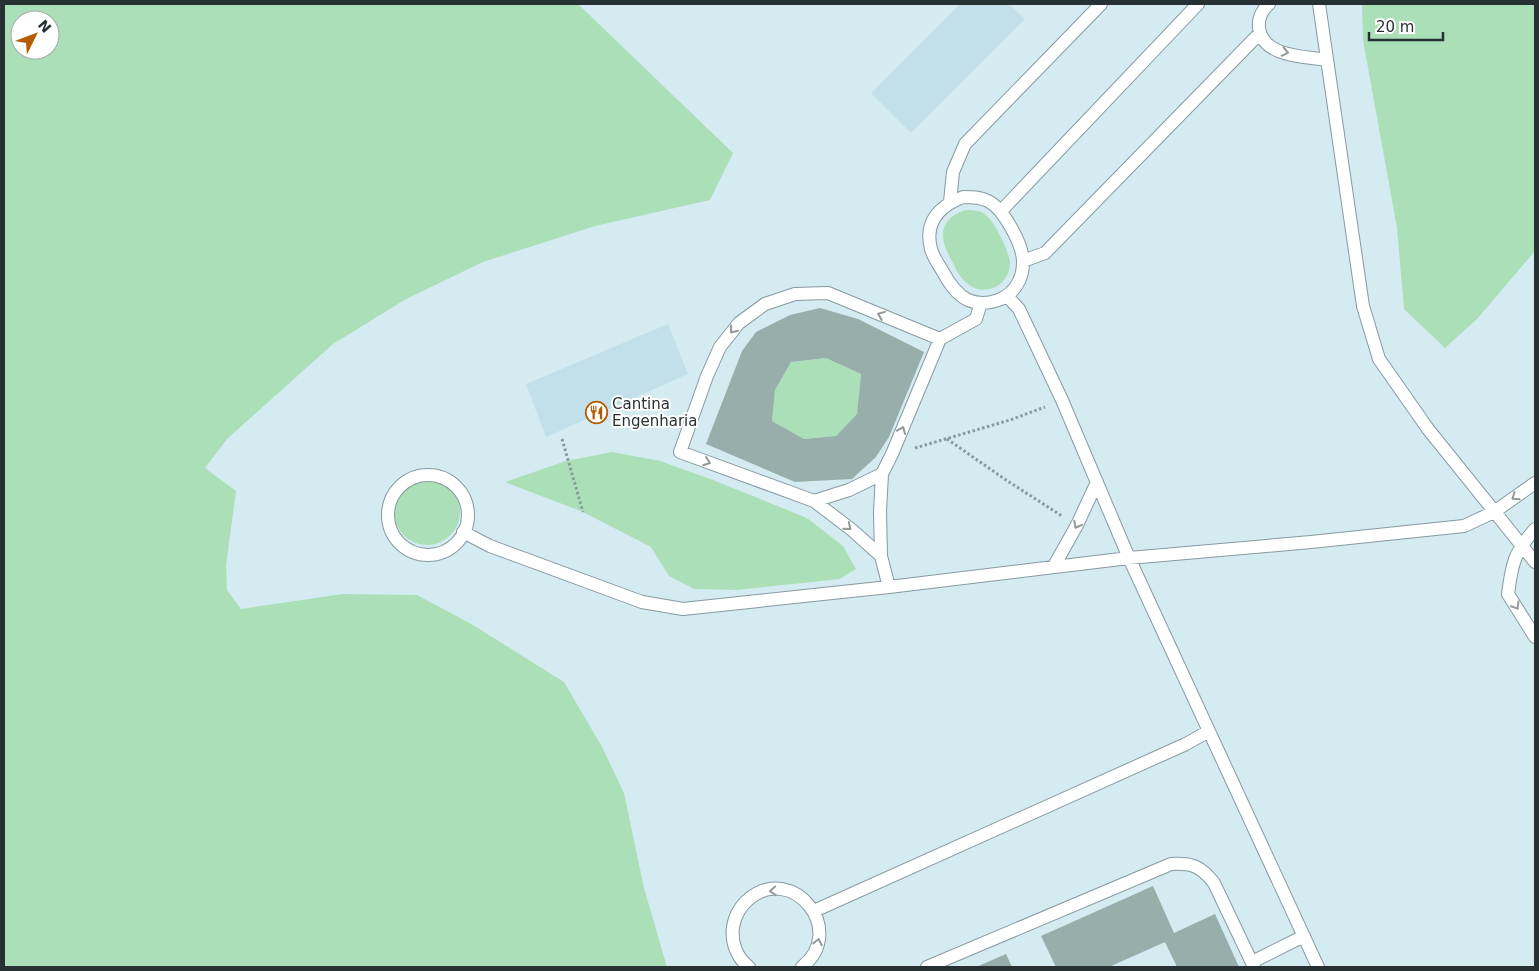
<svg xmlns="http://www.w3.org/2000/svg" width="1539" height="971" viewBox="0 0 1539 971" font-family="'DejaVu Sans',sans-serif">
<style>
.built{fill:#c1e0e9}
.green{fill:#abdfb7;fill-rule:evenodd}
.building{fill:#98aeaa;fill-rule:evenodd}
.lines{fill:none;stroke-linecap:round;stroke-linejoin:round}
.lane-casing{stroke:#869aa0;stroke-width:14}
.path{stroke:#88999d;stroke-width:3;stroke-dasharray:2.5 2.5;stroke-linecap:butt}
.lane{stroke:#fff;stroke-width:12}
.oneway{stroke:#939898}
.labels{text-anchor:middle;stroke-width:4;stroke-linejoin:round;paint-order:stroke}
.poi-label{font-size:15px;fill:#273032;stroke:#fff;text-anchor:start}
</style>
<rect width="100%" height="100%" fill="#d4ebf1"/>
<path class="built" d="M960,4H1009L1025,19L911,133L871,93Z
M668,324L688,374L546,437L526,384Z"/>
<path class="green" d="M4,4H578L733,153L710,200L595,226L483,262L406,299L333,344L227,439L205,468L236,491L226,565L227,590L241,609L343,594L417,595L473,625L564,682L602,747L624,793L644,888L667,967H4ZM20,20H50V50H20Z
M1362,4H1535V251L1477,319L1445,348L1404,309L1397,228L1363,40Z
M965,210C971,210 978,210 983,213C994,219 1009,251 1010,263C1010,268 1009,273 1006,277C998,291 978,294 967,283C960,278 956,269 952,261C939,239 937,220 965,210Z
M826,358L861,374L857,414L836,436L804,439L772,421L775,390L791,362Z
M612,452L660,461L713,480L807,518L843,546L856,569L840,579L737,590L694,589L669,576L651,547L583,512L505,482L566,461Z
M394 512a33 33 0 1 1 66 0a33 33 0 1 1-66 0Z"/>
<path class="building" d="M820,308L858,319L924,352L889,437L876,457L852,479L795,482L706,444L742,351L756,332L790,315ZM826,358L861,374L857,414L836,436L804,439L772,421L775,390L791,362Z
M1153,886L1174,933L1215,914L1239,967H1177L1165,942L1109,967H1056L1041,936Z
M1006,954L1012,967H976Z"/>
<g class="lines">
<defs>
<path id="lane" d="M1269,4C1262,10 1258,18 1259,28C1263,57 1303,56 1327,60
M1319,4L1363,306L1379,359L1428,429L1535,562
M963,197C972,197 980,197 988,201C1004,209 1023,245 1023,262C1023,269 1022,275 1019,281C1011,299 987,308 968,300C956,294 949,283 943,272C939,265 933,257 931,249C924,222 939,206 963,197Z
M950,202L953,172L965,144L1101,4
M1001,211L1198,4
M1023,261L1045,253L1260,33
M1007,296L1019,309L1062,400L1129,558L1318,967
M940,339L976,319L981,303
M388 515a40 40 0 1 1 80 0a40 40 0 1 1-80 0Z
M814,501L849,490L882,474
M1535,529C1514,553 1512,563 1508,594L1535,637
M463,532L490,546L642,602L683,609L889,587L1129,558L1311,542L1464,526L1494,512L1535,483
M881,556L852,530L814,501L680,452L707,376L720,347L739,323L765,304L795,294L828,293L940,339L892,454L882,474L880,511L881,556L889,587
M1054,566L1077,525L1097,482
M814,911L1186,744L1209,731
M1252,962L1304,936
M749,967C737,958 731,943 733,927C735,915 740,906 750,898C793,864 848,930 802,967
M927,967L1171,864C1192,863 1201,866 1214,883L1254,967"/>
</defs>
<use href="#lane" class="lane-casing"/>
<path class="path" d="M562,439L583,512
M947,439L1006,480L1062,516
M915,448L1010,420L1045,407"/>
<use href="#lane" class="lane"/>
</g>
<defs><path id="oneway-chevron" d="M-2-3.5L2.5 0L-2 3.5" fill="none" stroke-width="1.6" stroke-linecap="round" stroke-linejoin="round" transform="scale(1.25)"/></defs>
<g class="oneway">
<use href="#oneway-chevron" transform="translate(1285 52) rotate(11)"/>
<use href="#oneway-chevron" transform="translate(881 315) rotate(-158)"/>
<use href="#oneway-chevron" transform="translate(733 330) rotate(129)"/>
<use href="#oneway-chevron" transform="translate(902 430) rotate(-68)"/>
<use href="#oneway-chevron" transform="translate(707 462) rotate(20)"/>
<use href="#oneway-chevron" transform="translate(1515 497) rotate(145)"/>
<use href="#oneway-chevron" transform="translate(1077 525) rotate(118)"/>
<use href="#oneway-chevron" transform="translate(848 527) rotate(39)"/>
<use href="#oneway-chevron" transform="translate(1516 606) rotate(58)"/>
<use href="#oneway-chevron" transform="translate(773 891) rotate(176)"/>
<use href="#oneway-chevron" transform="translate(818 942) rotate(-78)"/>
</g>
<defs>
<symbol id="restaurant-ring" viewBox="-11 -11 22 22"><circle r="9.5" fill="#fff" stroke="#b65a00" stroke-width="1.5"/><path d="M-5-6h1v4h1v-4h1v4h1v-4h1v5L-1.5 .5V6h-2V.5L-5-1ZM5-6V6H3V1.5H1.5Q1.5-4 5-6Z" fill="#b65a00"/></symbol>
</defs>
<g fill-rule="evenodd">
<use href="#restaurant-ring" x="584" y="400" width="25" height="25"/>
</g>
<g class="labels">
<g class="poi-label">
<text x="612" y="409">Cantina<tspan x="612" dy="17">Engenharia</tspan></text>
</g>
</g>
<rect width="1539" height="971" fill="none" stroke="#273032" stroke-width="10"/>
<g transform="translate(35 35) rotate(48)"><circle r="24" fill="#ffffff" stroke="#a9acad"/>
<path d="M0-4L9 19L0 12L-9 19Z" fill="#b65a00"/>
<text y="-8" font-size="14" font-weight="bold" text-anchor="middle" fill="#273032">N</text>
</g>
<path d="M1369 32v8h74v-8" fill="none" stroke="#273032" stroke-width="2.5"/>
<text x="1376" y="32" font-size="15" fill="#273032" stroke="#ffffff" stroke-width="4" paint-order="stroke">20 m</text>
</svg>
